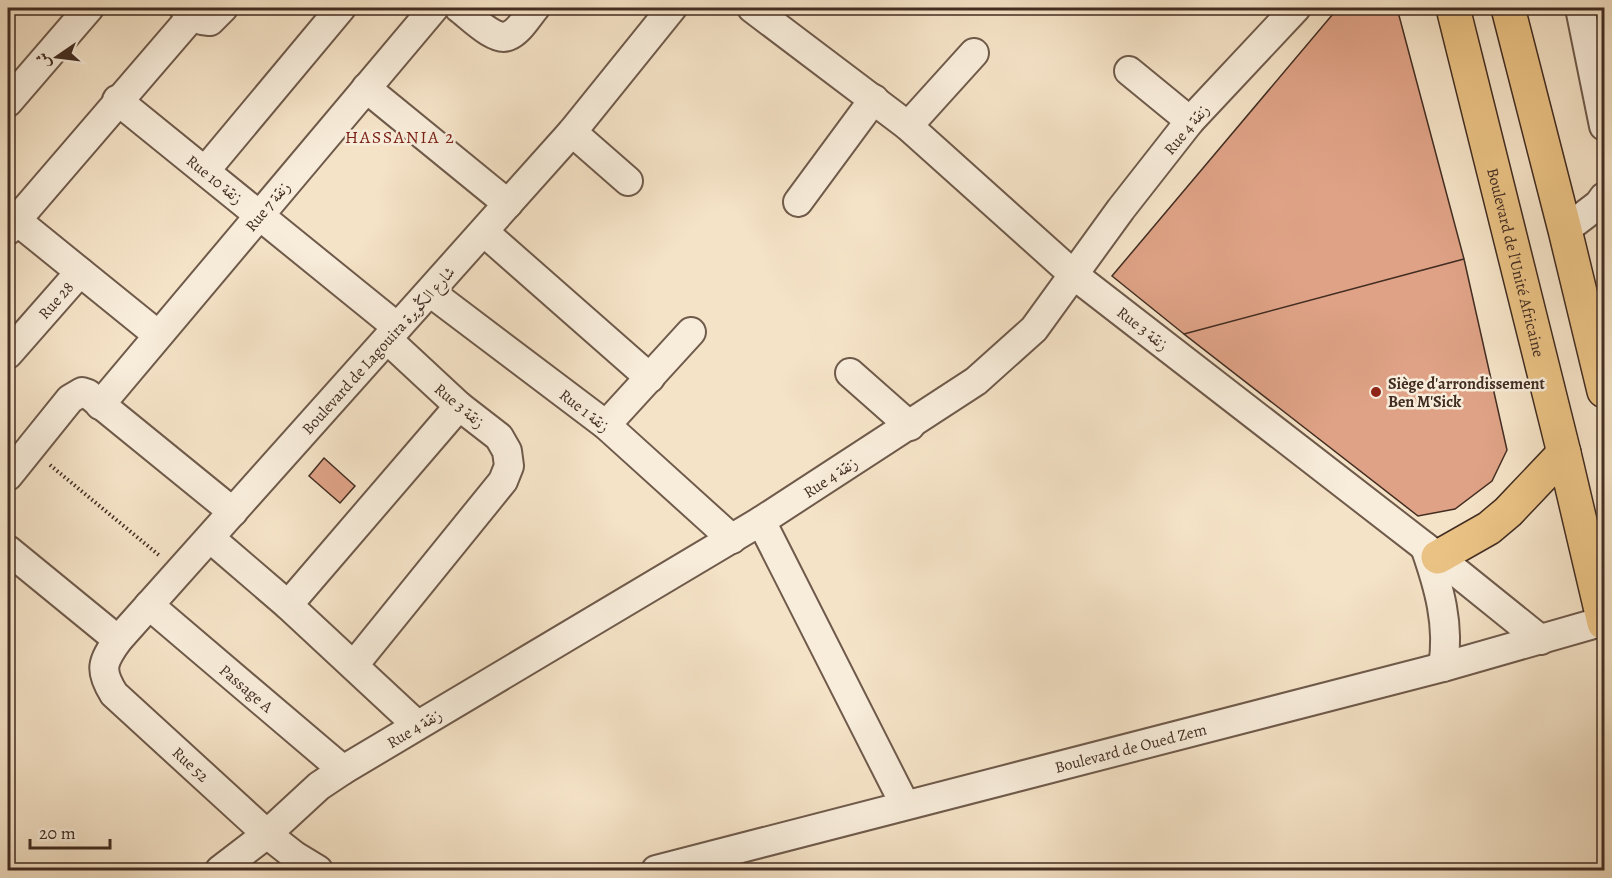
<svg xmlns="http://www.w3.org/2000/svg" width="1612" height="878" viewBox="0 0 1612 878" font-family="Alegreya,Amiri,serif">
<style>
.building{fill:#dfa286;stroke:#422d22;stroke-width:1.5}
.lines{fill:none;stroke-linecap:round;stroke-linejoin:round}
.minor-casing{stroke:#6f5a4b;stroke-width:32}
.major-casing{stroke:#422d22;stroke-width:36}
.path{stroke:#422d22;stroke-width:4;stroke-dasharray:1.5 3;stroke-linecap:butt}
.minor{stroke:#f8eddb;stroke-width:28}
.major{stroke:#eac284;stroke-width:33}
.poi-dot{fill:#8f2418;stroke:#f8eddb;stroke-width:2}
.labels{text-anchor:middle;stroke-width:5;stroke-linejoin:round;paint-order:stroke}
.street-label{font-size:16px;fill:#422d22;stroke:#f8eddb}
.poi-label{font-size:16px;font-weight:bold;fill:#422d22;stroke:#f8eddb;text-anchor:start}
.neighbourhood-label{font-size:18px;letter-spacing:1.5px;fill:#7a1f14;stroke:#f8eddb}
</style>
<rect width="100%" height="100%" fill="#f5e3c7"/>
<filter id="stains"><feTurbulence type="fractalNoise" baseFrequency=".00333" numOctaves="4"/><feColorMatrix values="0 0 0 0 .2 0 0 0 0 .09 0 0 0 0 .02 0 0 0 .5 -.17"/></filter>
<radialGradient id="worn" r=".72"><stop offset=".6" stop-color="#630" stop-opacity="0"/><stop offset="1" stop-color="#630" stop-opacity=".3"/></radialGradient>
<path class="building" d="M1338,8H1397L1464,259L1184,334L1112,276Z
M1464,259L1507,450L1492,481L1455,509L1418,516L1184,334Z
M324,458L355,486L340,503L309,476Z"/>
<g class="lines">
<defs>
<g id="minor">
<path d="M184,8L202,20L210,21L223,8"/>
<path d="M459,8C470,16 495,42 508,36C519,32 528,16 535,8"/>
<path d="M752,8L908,126L1074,275L1438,557L1541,640"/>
<path d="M1580,8L1604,126"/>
<path d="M1129,71L1190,121"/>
<path d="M366,88L508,204"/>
<path d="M117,100L397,327"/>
<path d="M8,102L89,8"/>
<path d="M908,126L974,53"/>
<path d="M572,132L628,181"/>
<path d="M205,171L341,8"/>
<path d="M798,202L874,99"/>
<path d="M16,220L158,335"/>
<path d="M8,230L193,15"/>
<path d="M1565,230L1599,204L1604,197"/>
<path d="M484,232L650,378"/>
<path d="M430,292L606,425L732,539"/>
<path id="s1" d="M8,354L80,272"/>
<path d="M850,373L910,426"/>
<path d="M100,405L434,8"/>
<path d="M606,425L691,332"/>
<path d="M8,476L70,399L82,392L88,394L233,512"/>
<path d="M761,521L905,805"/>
<path d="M210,538L288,605L417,725"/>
<path d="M1425,547C1439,587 1450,625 1443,667"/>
<path d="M8,550L118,640"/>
<path id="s2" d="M149,605L343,770"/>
<path d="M288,605L459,406"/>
<path d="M354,665L503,481L509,466L507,451L499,437L459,406L388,340"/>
<path d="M220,870L267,834L319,786L343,770L761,521L976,381L1034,329L1121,209L1190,121L1296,8"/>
<path d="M318,870L295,856L267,834L114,694C99,670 102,662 118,640L572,132L672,8"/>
<path id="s3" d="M656,870L1443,667L1604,621"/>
</g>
<g id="major">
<path id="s4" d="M1453,8L1564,453L1604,623"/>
<path d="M1508,8L1565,230L1604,391"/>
<path d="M1438,557L1489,528L1508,512L1564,453"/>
</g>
</defs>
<use href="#minor" class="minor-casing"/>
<use href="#major" class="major-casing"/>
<path class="path" d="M50,465L160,556"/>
<use href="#minor" class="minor"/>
<use href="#major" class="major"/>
</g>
<circle class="poi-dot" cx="1376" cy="392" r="6"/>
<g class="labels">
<g class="street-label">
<text transform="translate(1186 129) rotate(-50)" y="6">Rue 4 زنقة</text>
<text transform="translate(215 179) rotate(39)" y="6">Rue 10 زنقة</text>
<text transform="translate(267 206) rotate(-50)" y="6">Rue 7 زنقة</text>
<text dy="6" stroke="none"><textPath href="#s4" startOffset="262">Boulevard de l'Unité Africaine</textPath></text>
<text dy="6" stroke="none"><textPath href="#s1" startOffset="72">Rue 28</textPath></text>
<text transform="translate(1143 328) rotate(38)" y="6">Rue 3 زنقة</text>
<text transform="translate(378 350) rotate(-48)" y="6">Boulevard de Lagouira شارع الڭويرة</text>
<text transform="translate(460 405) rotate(40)" y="6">Rue 3 زنقة</text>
<text transform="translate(585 410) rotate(38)" y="6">Rue 1 زنقة</text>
<text transform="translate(830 477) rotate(-33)" y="6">Rue 4 زنقة</text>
<text dy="6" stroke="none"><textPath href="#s2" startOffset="128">Passage A</textPath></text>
<text transform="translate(414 728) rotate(-31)" y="6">Rue 4 زنقة</text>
<text dy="6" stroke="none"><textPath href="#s3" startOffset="490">Boulevard de Oued Zem</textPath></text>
<text transform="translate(191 764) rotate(43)" y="6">Rue 52</text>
</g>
<g class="poi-label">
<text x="1388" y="389">Siège d'arrondissement<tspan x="1388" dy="18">Ben M'Sick</tspan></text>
</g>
<g class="neighbourhood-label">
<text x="400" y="143">HASSANIA 2</text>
</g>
</g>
<rect width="1612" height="878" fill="none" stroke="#f5e3c7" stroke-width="30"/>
<rect x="9" y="9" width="1594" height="860" fill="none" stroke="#422d22" stroke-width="3"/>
<rect x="15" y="15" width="1582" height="848" fill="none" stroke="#422d22" stroke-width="1.5"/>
<g transform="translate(57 57) rotate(256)" stroke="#f8eddb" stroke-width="4.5" paint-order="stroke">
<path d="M0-4.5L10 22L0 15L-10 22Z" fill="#422d22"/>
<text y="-9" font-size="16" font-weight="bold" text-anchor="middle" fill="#422d22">ش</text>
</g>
<path d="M30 839v9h80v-9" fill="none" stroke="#422d22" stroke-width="3"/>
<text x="39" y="839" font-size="18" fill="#422d22" stroke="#f8eddb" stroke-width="4.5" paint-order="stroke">20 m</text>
<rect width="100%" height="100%" filter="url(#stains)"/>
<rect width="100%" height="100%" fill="url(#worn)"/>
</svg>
